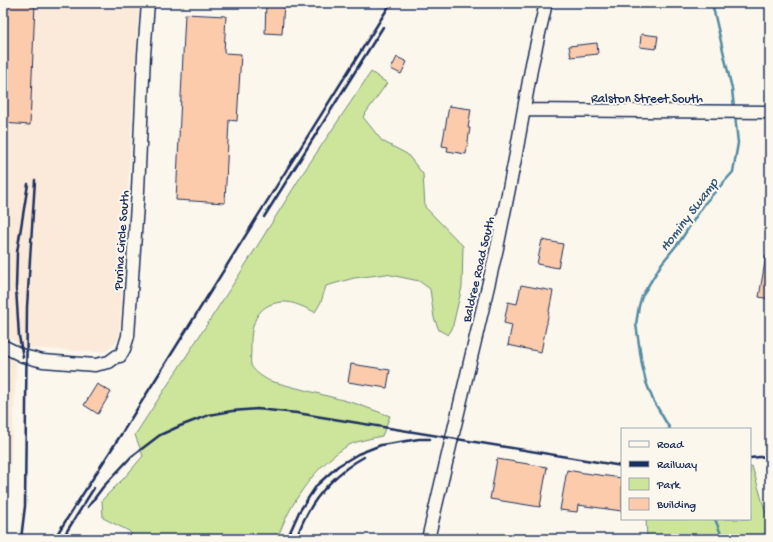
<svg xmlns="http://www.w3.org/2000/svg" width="773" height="542" viewBox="0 0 773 542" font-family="'Gochi Hand',sans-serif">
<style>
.built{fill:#fbead9}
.green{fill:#cce59b;stroke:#748a7c}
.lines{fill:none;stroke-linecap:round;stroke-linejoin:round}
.stream{stroke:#528aa2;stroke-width:2.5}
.building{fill:#fccbac;stroke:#1b2f5e}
.minor-casing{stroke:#1b2f5e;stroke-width:15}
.minor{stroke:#fbf7ec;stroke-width:12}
.rail{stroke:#1b2f5e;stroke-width:2.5}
.labels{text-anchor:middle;stroke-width:4;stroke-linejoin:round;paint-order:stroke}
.street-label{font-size:13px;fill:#1b2f5e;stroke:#fbf7ec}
.water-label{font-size:14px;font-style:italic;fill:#32557a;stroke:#fbf7ec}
</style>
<rect width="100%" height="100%" fill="#fbf7ec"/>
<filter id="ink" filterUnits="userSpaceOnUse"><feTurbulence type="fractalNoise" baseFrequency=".025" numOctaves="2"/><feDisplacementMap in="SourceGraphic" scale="8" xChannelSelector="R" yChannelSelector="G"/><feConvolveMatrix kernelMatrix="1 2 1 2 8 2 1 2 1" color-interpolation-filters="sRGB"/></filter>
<g filter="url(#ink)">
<path class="built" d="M3,3H139L119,339L106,351L96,352L25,348L3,334Z
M3,351L17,359L6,539H3Z"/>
<path class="green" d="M371,72L387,83L363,117L382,141L407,154L423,174L425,207L463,246L462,287L452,329L448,335L439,330L434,318L430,289L419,281L386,274L354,278L326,286L321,302L315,312C305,308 293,301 282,302C255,304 250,327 251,350C251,354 250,361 251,365C254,372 264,378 270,381L354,403L390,416L382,436C373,438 357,441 349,445C320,462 298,492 284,522C282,527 279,533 277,539H135L129,531L103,518L102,500L125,477L143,456L135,435L241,272L303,173Z
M752,466L770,527V539H647L646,519H750V467Z"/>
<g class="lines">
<path class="stream" d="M712,3L732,89L734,108
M670,429L653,400L646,382L642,365L636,324L639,306L642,296L662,263L680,241L705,203L733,172L738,143L735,115
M715,519L723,539"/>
</g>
<path class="building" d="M3,3H35L30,125L3,123Z
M266,3H284L282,34L265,33Z
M185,14L226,16L224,53L241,54L237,121L229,120L225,203L176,200Z
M641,34L658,36L656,49L640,47Z
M597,43L598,54L571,57L569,46Z
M397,57L407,62L401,74L391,69Z
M449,106L471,109L468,128H470L466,154L447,151L448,147L442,146Z
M542,240L563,244L558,268L537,264Z
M766,256H770V299L759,297Z
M521,285L553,291L541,352L508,345L512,325L504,323L508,302L517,304Z
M351,364L390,370L387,388L348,382Z
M97,384L111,392L98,414L84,405Z
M497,459L547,467L540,507L490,499Z
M567,470L584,473L622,478V511L578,505L577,512L560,510Z"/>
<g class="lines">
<defs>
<path id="minor" d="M524,110L770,112
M3,346L23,356L43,361L95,365L109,362L117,356H120L124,349L128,336L138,190L144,55L148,3
M428,539L497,248L515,159L532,64L546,3"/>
</defs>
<use href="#minor" class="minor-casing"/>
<use href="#minor" class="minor"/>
<path class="rail" d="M264,217L383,27
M23,357L19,336L16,288L17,252L28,184
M750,458L770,456
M88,507L103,487L131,457L160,435L180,426L209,415L232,411L257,409L297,413L622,466
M21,539L25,506L27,307L35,180
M54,539L122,433L391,3
M62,539L94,488
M287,539L299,512L317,485L338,466L358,454L381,445L419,439H430
M296,539C299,531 302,523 306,516C318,492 340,470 364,457"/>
</g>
</g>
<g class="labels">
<g class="street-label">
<text x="647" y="102">Ralston Street South</text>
<text transform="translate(120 240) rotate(-86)" y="5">Purina Circle South</text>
<text transform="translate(477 269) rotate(-77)" y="5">Baldree Road South</text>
</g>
<g class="water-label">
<text transform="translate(688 214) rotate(-53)" y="5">Hominy Swamp</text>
</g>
</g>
<rect width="773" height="542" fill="none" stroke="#fbf7ec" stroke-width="16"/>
<rect x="8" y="8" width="757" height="526" fill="none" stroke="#1b2f5e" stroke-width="1.5" filter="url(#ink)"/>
<rect x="621" y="428" width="130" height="92" fill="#fbf7ec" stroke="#a1a7b3"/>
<rect x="629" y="441" width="20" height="6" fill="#fbf7ec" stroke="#a1a7b3"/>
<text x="657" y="448" font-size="12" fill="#1b2f5e">Road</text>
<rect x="629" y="461" width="20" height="6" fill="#1b2f5e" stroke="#a1a7b3"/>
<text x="657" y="468" font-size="12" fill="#1b2f5e">Railway</text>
<rect x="629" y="478" width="20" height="12" fill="#cce59b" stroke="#a1a7b3"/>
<text x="657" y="488" font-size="12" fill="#1b2f5e">Park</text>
<rect x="629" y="498" width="20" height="12" fill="#fccbac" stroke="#a1a7b3"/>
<text x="657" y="508" font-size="12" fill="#1b2f5e">Building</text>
</svg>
